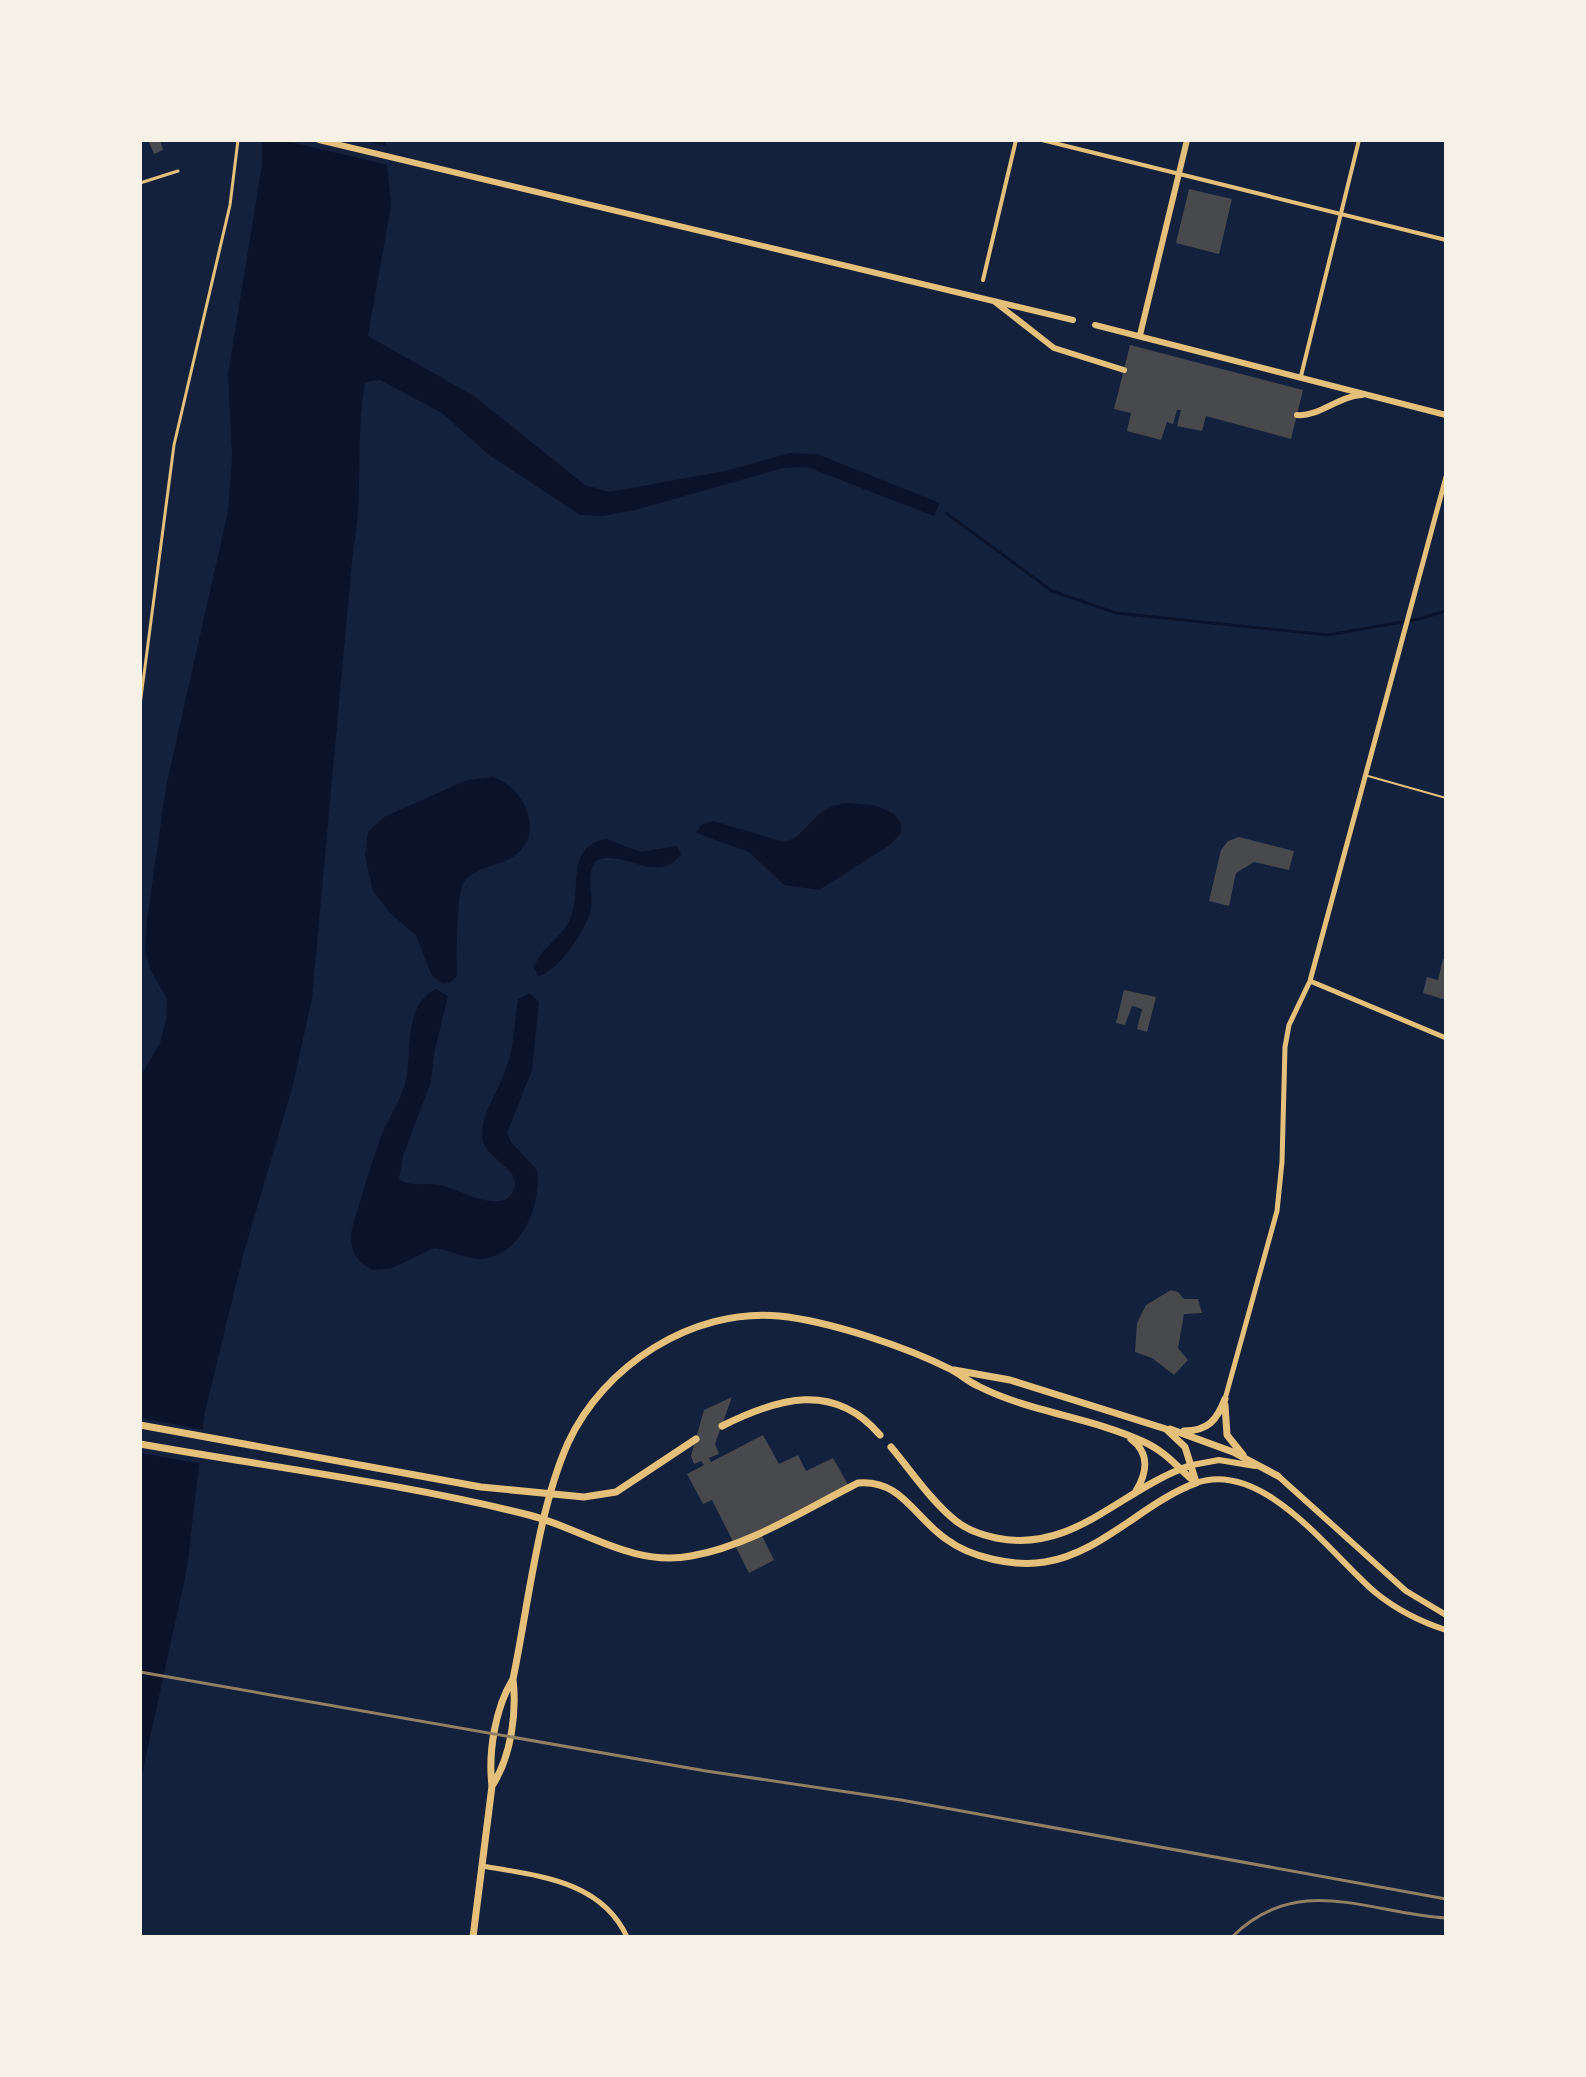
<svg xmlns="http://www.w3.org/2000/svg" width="1586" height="2077" viewBox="0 0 1586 2077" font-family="Inter,sans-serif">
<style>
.water{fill:#0b132b}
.pier{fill:#14213d}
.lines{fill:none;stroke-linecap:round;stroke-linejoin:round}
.stream{stroke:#0b132b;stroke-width:3}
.building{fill:#48494c}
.service{stroke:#e5c07b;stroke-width:2}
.pedestrian{stroke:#e5c07b;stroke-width:3}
.minor{stroke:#e5c07b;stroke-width:4}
.tertiary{stroke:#e5c07b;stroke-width:5}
.secondary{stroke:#e5c07b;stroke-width:6}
.primary{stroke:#e5c07b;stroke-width:6}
.trunk{stroke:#e5c07b;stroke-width:7}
.rail{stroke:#918062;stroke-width:3}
</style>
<rect width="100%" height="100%" fill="#14213d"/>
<path class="water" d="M262,140H385L391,205L368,336L474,396L585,485L609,492L725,471L790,453L817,454L940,503L934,516L807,467L783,468L635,510L603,516L580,515L489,455L442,413L380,380L365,382C355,438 364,494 353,551L312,998L293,1085L244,1252L205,1411L187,1569L140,1783V1077L160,1043L166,1020L167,999L150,969L145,950L147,920L166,787L228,511L232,459L228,374L262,165Z
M493,777C519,785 541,822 524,846C509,869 476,862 463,884C457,892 456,963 457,976L451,982L442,983L432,976L416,935L390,913L373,891L365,856L368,832L384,817L467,780Z
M848,803L874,805L893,813L901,823V833L890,845L819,890L784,885L749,852L696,833L701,825L713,821L784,842C811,835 810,807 848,803Z
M606,839L641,852L677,846L681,854C659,886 624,849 597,860C584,875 594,891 591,908C588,928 557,973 538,976L534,967C541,947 563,937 571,917C582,889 565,846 606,839Z
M436,989L448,996L434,1054L431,1082L403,1156L399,1179C411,1188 426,1182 441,1185C457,1188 503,1217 514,1190C523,1168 482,1159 482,1135C482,1112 500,1088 507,1066C514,1045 515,1020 518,999L530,993L539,1002L532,1070L507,1133L511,1142L537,1170C542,1203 522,1255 483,1259C466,1260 451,1250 434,1248L392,1268L373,1270C354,1261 349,1248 352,1228C362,1197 370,1165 382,1134C389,1117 400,1102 405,1084C413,1055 402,1005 436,989Z"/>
<path class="pier" d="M282,140H359L390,147L392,166Z
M140,1418L207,1430L203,1464L140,1453Z"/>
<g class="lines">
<path class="stream" d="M946,513L1052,591L1116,613L1328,635L1419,619L1446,611"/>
</g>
<path class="building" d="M148,140H160L163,150L154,154Z
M1189,189L1232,199L1219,254L1176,243Z
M1130,345L1303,390L1291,439L1206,416L1202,431L1177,426L1181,410H1177L1173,424L1167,422L1161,440L1127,431L1131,413L1114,409Z
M1239,837L1294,851L1289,870L1254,862L1236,873L1229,906L1209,901L1221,850L1228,841Z
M1443,959L1446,960V1000L1423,993L1427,977L1438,980Z
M1124,990L1156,997L1147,1032L1137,1029L1142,1009L1132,1006L1125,1025L1116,1023Z
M1171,1290L1178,1292L1184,1299H1198L1202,1313L1184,1314L1178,1348L1188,1360L1174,1375L1152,1358L1135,1352L1137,1323L1146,1305Z
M732,1397L715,1444L719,1454L709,1458L711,1462L763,1435L779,1464L798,1455L806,1471L833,1458L851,1490L762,1536L774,1560L749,1573L712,1500L703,1504L687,1474L704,1465L701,1461L694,1464L691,1456L704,1410Z"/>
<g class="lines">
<path class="service" d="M1368,776L1446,798"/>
<path class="pedestrian" d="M140,183L178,171
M140,705L174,445L230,205L238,140"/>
<path class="minor" d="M1042,140L1446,240
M983,280L1016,140
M1301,376L1359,140"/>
<path class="tertiary" d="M1310,981L1446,1038
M1225,1399L1277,1211L1282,1162L1285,1047L1289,1025L1310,981L1446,477
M483,1866C537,1876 601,1880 627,1937"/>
<path class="secondary" d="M1140,335L1187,140"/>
<path class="primary" d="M319,140L1073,320
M995,302L1054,348L1124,370
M1095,325L1446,415
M1297,415C1319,417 1338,396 1362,395
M1192,1465L1219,1460L1255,1466
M1277,1475L1406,1591L1446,1615
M1196,1483C1264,1459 1331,1555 1376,1593C1397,1610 1421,1622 1446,1630"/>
<path class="trunk" d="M954,1370L1010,1380L1166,1429L1185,1447L1196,1482
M1225,1405L1227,1435L1243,1455
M140,1425L481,1487L584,1497L616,1492L696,1439
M722,1426C778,1398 834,1381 880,1435
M1170,1429L1233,1452L1278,1476
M1184,1431C1208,1431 1217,1420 1225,1399
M1131,1439C1150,1453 1147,1473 1136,1491
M140,1444C269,1467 402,1483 529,1515C583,1529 632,1567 691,1556C749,1546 806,1509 858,1483C901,1479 914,1517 946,1539C971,1558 1015,1567 1045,1562C1102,1553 1144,1502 1196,1483
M891,1447C912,1472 931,1501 956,1521C967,1530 982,1535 996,1538C1075,1554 1121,1488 1192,1465
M492,1786C511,1757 517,1713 513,1679
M473,1937L492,1786C488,1753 495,1708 513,1679C528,1607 538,1510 568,1443C603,1366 692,1308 779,1316C829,1321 907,1347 952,1370C961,1375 969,1382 978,1386C1031,1413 1091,1417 1144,1442C1165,1451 1179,1469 1196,1483"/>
<path class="rail" d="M140,1672L706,1771L901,1800L1446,1899
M1232,1937C1298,1871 1371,1914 1446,1918"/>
</g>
<rect width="1586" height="2077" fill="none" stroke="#f6f1e7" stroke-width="284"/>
</svg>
